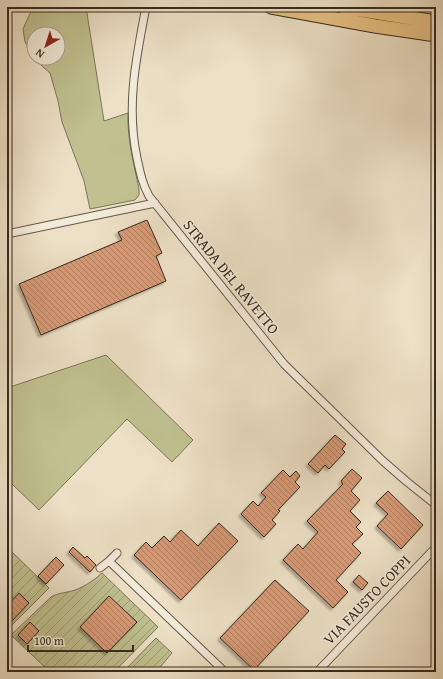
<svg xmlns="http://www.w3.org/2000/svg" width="443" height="679" viewBox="0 0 443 679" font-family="'Gentium Book Plus',serif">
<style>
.grass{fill:#c0c090;stroke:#7b7658}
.garden{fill:url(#garden-furrows);stroke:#7b7658}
.building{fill:url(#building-back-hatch);stroke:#362b1f;filter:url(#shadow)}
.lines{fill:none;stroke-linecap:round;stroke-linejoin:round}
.street-casing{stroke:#645849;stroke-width:9}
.highway-casing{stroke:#362b1f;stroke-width:15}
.street{stroke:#f3ebda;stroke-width:7}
.highway{stroke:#e6c083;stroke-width:13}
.labels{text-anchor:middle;stroke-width:3;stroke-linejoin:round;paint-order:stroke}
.street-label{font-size:15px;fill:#362b1f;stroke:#f3ebda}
</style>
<defs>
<pattern id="garden-furrows" width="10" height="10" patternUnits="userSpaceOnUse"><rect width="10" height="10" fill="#c0c090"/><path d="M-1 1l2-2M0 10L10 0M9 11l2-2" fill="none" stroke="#9d9c75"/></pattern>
<pattern id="building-back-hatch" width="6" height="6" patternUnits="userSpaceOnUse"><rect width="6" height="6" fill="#d79a77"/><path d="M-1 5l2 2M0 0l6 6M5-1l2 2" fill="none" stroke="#af7e61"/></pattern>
<filter id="shadow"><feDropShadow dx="-2.5" dy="2.5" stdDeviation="1" flood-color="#0004"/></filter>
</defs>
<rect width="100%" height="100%" fill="#ede0c6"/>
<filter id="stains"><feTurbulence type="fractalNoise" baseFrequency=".005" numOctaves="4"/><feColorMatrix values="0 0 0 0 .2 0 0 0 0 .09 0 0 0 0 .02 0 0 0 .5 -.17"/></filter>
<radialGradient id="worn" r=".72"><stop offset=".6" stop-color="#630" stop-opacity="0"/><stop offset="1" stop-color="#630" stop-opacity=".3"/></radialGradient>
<path class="grass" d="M33,7H86L104,121L128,113C127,139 134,164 139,189V195L135,200L90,209L84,181L62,122L58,101L50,73L43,67L35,58H58V34H34V56L25,42L23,29Z
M106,355L193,440L172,462L127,419L39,510L12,484L7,488V388Z"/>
<path class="garden" d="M7,547L49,588L7,630Z
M102,573L158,627L114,672H50L11,635L51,597C60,592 67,593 75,590C86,586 94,580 102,573Z
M156,638L172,653L156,672H123Z"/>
<path class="building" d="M147,220L162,253L156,256L166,281L41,335L19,284L122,240L118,232Z
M335,435L346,444L342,449L345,452L329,469L325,465L318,473L308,464Z
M352,469L362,478L351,491L360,500L350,511L361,522L356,527L363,534L352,544L361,553L336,580L348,592L333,608L283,560L298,544L303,549L318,532L307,521L343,484L341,481Z
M283,470L290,477L296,471L300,476L295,482L300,487L278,510L280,511L272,520L276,524L264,537L241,514L253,501L258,506L266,497L261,493Z
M388,491L423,525L401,549L377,526L388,514L376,503Z
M219,523L238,541L181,600L134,555L146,542L152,548L164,536L170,542L181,530L198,546Z
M73,547L85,558L87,556L96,565L90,572L69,552Z
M56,557L64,565L46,584L38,576Z
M359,575L368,583L362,590L353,582Z
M275,580L309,611L254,670L220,638Z
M19,593L29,603L7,626V606Z
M109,596L137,622L107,653L80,627Z
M30,622L39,631L27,644L18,635Z"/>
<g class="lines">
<defs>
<path id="street" d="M146,7C136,58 126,106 137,158C140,172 142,183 149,196L284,364L383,461L406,481L436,505
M7,234L155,203
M109,561L117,553
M100,568L109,561L225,672
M317,672L436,547"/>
<path id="highway" d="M271,7L375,26L436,35
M343,7L436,22"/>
</defs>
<use href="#street" class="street-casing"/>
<use href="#highway" class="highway-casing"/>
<use href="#street" class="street"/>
<use href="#highway" class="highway"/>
</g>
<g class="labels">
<g class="street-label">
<text transform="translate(231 277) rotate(51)" y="5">STRADA DEL RAVETTO</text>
<text transform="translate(367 600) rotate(-46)" y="5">VIA FAUSTO COPPI</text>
</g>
</g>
<rect width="443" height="679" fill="none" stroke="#ede0c6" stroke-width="24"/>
<rect x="8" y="8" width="427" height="663" fill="none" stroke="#362b1f" stroke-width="2"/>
<rect x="12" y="12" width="419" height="655" fill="none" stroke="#362b1f"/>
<g transform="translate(46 46) rotate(219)"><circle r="19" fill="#f3ebda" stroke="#a79e8f"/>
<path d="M0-3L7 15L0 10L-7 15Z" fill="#8f2418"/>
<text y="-6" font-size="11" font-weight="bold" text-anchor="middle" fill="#362b1f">N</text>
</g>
<path d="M28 645v6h105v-6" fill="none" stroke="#362b1f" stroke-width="2"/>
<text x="34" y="645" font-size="12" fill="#362b1f" stroke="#f3ebda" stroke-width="3" paint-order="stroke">100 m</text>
<rect width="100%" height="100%" filter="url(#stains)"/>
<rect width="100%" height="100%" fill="url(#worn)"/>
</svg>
